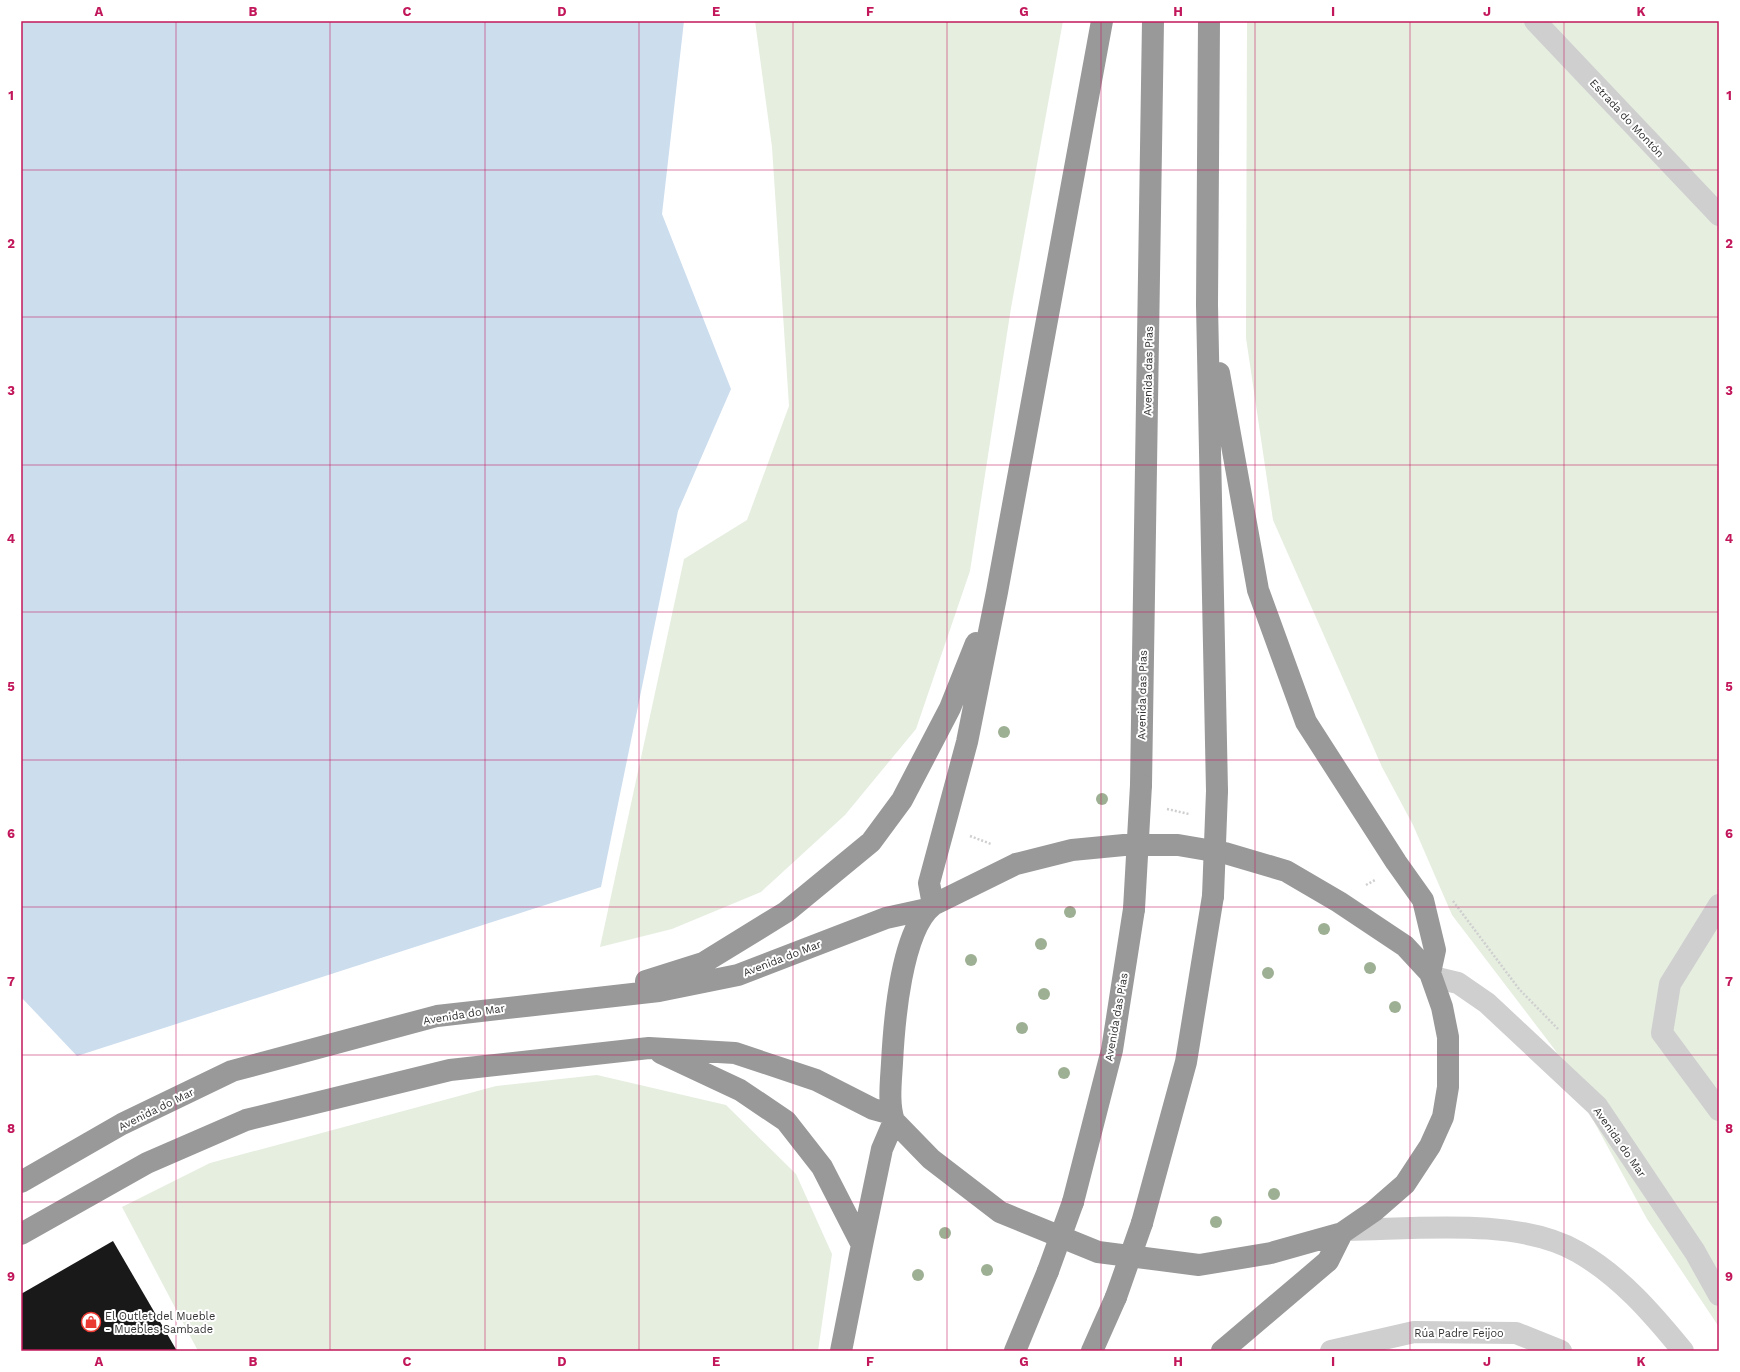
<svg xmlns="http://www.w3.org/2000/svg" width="1740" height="1372" viewBox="0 0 1740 1372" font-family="'Work Sans',sans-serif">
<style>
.green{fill:#e6eee0}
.water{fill:#cde}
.building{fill:#191919}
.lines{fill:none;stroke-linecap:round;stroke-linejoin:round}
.path{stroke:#cfcfcf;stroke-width:2.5;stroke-dasharray:2 2;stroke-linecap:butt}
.minor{stroke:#cfcfcf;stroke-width:22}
.highway{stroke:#999;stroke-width:22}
.highway-bridge{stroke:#999;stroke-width:22}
.tree{fill:#9eb094}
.grid{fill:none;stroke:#c2185b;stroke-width:1;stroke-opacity:0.55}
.labels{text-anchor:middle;stroke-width:4;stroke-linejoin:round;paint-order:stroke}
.street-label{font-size:11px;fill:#323232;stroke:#fff}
.poi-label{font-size:11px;fill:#323232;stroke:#fff;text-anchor:start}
.neatline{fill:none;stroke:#c2185b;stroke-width:1.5}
.grid-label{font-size:13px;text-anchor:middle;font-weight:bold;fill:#c2185b}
</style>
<rect width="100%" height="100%" fill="#fff"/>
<path class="green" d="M755,21H1063L1011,308L970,571L916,729L845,815L761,892L672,929L600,947L684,559L747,520L789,406L772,147Z
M1247,21H1719V1327L1647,1219L1555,1050L1452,915L1413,825L1382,767L1273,520L1246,338Z
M597,1075L726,1105L796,1174L832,1254L818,1351H198L122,1207L210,1163L496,1086Z"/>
<path class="water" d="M21,21H684L662,214L731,389L678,511L601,887L77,1056L21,997Z"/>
<path class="building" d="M113,1241L177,1351H21V1294Z"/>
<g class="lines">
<path class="path" d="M1167,809L1189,814
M970,836L991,844
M1366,885L1375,880
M1453,901L1519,989L1558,1029"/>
<path class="minor" d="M1535,21L1719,215
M1719,905L1670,984L1662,1033L1719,1110
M1433,977L1458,983L1487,1003L1597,1106L1695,1252L1719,1295
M1348,1230C1416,1229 1518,1217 1578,1252C1620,1276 1652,1313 1683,1351
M1331,1351L1414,1332L1516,1333L1561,1351"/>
<path class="highway" d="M1209,21L1207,305L1217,791
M1219,373L1258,590L1306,722L1396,862L1423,900L1435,950L1430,973
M1141,785L1153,21
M1124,845H1178L1225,853L1286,871L1339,902L1405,946L1430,973L1442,1007L1448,1037V1087L1443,1117L1430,1146L1405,1184L1374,1211L1342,1233L1271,1253L1199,1265L1098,1252L1000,1212L931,1159L894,1121C888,1104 891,1081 892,1063C894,1024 901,930 933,905L1016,864L1072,850Z
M933,905L929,883L967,742L997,592L1102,21
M646,981L703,963L786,912L871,842L902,800L950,708L976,643
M661,1053L740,1090L786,1121L822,1167L862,1245L841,1351
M21,1182L122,1124L232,1071L437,1016L659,991L738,975L886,918L927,909
M1073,1202L1112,1050L1134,909
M1142,1223L1186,1062L1213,896
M21,1234L147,1163L246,1120L450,1070L649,1048L735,1053L816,1080L873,1109L891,1114
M862,1245L882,1149L894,1121
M1015,1351L1048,1271
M1092,1351L1116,1297
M1222,1351L1328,1261L1342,1233"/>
<path class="highway-bridge" d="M1213,896L1217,791
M1134,909L1141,785
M1048,1271L1073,1202
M1116,1297L1142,1223"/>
</g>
<g class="tree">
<circle cx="1004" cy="732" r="6"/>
<circle cx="1102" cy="799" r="6"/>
<circle cx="1070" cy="912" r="6"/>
<circle cx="1324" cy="929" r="6"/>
<circle cx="1041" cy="944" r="6"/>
<circle cx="971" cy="960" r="6"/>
<circle cx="1370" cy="968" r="6"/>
<circle cx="1268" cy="973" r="6"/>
<circle cx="1044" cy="994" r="6"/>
<circle cx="1395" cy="1007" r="6"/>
<circle cx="1022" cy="1028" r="6"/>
<circle cx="1064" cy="1073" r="6"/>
<circle cx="1274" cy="1194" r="6"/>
<circle cx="1216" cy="1222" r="6"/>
<circle cx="945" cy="1233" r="6"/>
<circle cx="987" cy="1270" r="6"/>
<circle cx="918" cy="1275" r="6"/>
</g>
<path class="grid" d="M176,21V1351M330,21V1351M485,21V1351M639,21V1351M793,21V1351M947,21V1351M1101,21V1351M1255,21V1351M1410,21V1351M1564,21V1351M21,170H1719M21,317H1719M21,465H1719M21,612H1719M21,760H1719M21,907H1719M21,1055H1719M21,1202H1719"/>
<defs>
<symbol id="shop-ring" viewBox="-11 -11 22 22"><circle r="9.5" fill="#fff" stroke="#ea3932" stroke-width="1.5"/><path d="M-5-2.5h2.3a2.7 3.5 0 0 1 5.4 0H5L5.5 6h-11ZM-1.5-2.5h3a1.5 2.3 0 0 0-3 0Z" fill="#ea3932"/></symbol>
</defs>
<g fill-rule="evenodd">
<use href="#shop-ring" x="80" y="1311" width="22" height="22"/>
</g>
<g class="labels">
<g class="street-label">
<text transform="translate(1627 118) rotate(47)" y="4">Estrada do Montón</text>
<text transform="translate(1148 371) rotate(-89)" y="4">Avenida das Pías</text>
<text transform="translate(1142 695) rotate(-89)" y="4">Avenida das Pías</text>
<text transform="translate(782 958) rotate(-21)" y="4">Avenida do Mar</text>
<text transform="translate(464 1014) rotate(-9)" y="4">Avenida do Mar</text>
<text transform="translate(1116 1017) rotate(-80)" y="4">Avenida das Pías</text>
<text transform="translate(156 1109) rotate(-26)" y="4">Avenida do Mar</text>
<text transform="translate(1620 1142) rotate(55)" y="4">Avenida do Mar</text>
<text x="1459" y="1337">Rúa Padre Feijoo</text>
</g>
<g class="poi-label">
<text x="105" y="1320">El Outlet del Mueble<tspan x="105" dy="13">- Muebles Sambade</tspan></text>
</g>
</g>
<rect width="1740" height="1372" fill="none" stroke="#ffffff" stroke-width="44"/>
<rect x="22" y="22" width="1696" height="1328" class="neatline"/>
<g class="grid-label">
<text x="99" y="16">A</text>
<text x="253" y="16">B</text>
<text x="407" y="16">C</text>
<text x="562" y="16">D</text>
<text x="716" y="16">E</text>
<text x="870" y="16">F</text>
<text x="1024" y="16">G</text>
<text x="1178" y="16">H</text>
<text x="1333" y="16">I</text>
<text x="1487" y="16">J</text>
<text x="1641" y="16">K</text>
<text x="11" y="100">1</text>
<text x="1729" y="100">1</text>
<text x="11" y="248">2</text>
<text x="1729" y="248">2</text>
<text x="11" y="395">3</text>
<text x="1729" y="395">3</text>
<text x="11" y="543">4</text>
<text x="1729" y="543">4</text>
<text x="11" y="691">5</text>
<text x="1729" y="691">5</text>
<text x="11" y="838">6</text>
<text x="1729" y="838">6</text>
<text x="11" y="986">7</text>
<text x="1729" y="986">7</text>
<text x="11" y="1133">8</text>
<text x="1729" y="1133">8</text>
<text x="11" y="1281">9</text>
<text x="1729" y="1281">9</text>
<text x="99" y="1366">A</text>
<text x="253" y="1366">B</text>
<text x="407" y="1366">C</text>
<text x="562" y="1366">D</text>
<text x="716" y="1366">E</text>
<text x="870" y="1366">F</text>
<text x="1024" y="1366">G</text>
<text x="1178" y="1366">H</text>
<text x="1333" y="1366">I</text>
<text x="1487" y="1366">J</text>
<text x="1641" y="1366">K</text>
</g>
</svg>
